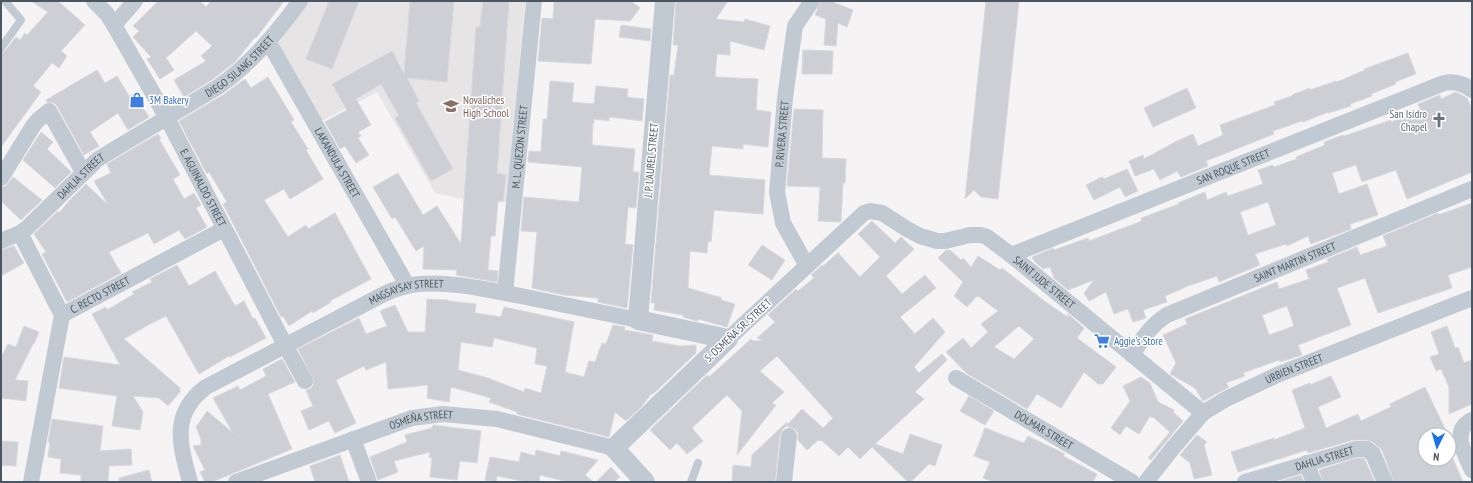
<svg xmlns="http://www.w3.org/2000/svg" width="1473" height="483" viewBox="0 0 1473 483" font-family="'PT Sans Narrow',sans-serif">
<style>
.education{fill:#e6e4e5}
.building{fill:#cdcfd5;stroke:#d7d9de;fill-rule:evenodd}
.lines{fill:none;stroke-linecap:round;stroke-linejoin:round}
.service{stroke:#c1cad2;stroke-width:8}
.minor{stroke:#c1cad2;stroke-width:16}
.tertiary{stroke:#c1cad2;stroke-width:20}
.labels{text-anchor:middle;stroke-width:3;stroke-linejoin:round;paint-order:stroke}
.street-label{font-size:11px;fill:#4a5661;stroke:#fff}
.shop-label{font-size:11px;fill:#366cbe;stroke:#fff;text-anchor:start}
.education-label{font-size:11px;fill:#785e54;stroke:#fff;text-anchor:start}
.worship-label{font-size:11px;fill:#5b616d;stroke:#fff;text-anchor:end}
</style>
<rect width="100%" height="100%" fill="#f5f3f3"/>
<path class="education" d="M305,1H525L507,202H475L435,193L377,92L322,121L276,40Z"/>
<path class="building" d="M31,1H58L85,25L61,51L67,56L59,68L52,63L33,86L41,92L1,147V53L5,51L16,37L20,40L25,33L27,35L48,12Z
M158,1H200L206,7L211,1H284L256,38L255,37L235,62L213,79L184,97L174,80L206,61L201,56L212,46L196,31L166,58L174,70L160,79L147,59L151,57L133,37L139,31L133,26Z
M329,1H359L332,69L306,59Z
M410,1H454L447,82L407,78L419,101L416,103L453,169L431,181L395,118L399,116L381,84L356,99L371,125L358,132L361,136L358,138L369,155L356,163L345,146L340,149L325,122L347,110L332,84L392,51L404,74Z
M483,1H509L497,173L506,175L503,201H498L495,236H491L488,270L498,271L497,282L456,275L457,270L423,269L424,246L416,251L395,217L392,219L373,187L398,173L423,215L437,206L461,244L476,27H480Z
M554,1H631L640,8L630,21L595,19L591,64L538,61L542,18L553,19Z
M676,1H728L716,19L744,22L745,19L770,26L764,50L730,41V55L717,54L715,77L758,79L756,110L771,112L768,147L743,144V149L712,146L709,175L765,180L763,214L714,210L711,242L708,241L707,253L690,251L688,288L722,298L721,300L735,304L727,327L698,319V321L683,317V315L654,310L655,303H651L670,75H674L678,45H673Z
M821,1H830L853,10L847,27L838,23L836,46L824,45L826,19L815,15Z
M986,1H1019L998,199L981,197L974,190L965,199Z
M621,25L651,29L650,41L619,37Z
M803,50L833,51L832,74H802Z
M1408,53L1416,74L1395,82L1396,84L1371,94L1372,96L1350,104L1351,106L1328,113V112L1303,122L1302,121L1273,131L1274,134L1206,161L1208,166L1181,177L1177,171L1160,180L1154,169L1135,176L1129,161L1143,155L1144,159L1177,141L1193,134L1198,146L1223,135L1220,125L1275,105L1274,102L1292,96V95L1310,88V90L1336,81L1337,82L1365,70L1364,69Z
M97,70L105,83L117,76L129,96L138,91L145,102L141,105L149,117L128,130L118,113L90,132L99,146L84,155L57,106L54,103L47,102L46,100Z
M268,77L294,120L291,122L308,149L306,150L323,179L290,199L284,189L264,200L288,237L306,225L308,229L335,213L371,279L330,301L331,302L313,313L312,311L289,326L283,316L281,317L223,204L227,202L209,172L207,174L179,121L223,95L245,79L251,88Z
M550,81L574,83L572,102L594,104L596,86L628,89L627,97L644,99L642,121L609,117V121L594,119V123H593L592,145L635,149L633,172H639L636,208L628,207L625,244L633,245L627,308L598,302V298H597L564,295L532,288L537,232L521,231L524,197L579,202L582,167L528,162L529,151L541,152L543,119H547Z
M1187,88L1196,108L1153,127L1144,108Z
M1456,92L1467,98L1472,109V172L1407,199L1396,170L1362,182L1356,165L1332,173L1339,194L1367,184L1378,215L1350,224L1351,229L1311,244L1308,236L1287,246L1286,244L1255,254L1260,265L1219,282L1217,276L1188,286L1165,296L1167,302L1143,310L1146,318L1133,322L1128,309L1114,314L1106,292L1089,301L1084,293L1094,280L1068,290L1054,278L1050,267L1043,269L1035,262L1032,257L1053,248L1054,250L1088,238L1089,241L1142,221L1141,218L1179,204L1178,203L1205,192L1207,200L1226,192L1228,196L1263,184L1258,170L1273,165L1274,167L1297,159L1296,157L1325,145L1324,142L1343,135L1344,136L1391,120V122L1421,111L1418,104L1440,95L1441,99ZM1268,202L1276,225L1248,235L1240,212Z
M794,109L823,110L822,158L846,159L845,183H843L841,221L840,222L818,221L820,187L787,186Z
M41,132L53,142L47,149L71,172L55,188L23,160Z
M158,134L161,138L159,139L180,175L173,179L184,199L194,193L201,205L196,208L207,227L185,239L179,230L154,244L148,233L109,252L121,273L67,302L42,254L46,252L34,234L58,211L59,213L69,201L86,184L109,206L94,181L111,173L107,164Z
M1127,169L1138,191L1125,197L1120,187L1094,200L1086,185L1102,177L1104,179Z
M13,177L42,200L21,220L1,201V187L6,186Z
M1472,203V267L1448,275L1452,288L1378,313L1365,278L1337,288L1351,325L1298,345L1302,355L1280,362L1279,360L1243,373L1245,376L1226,383L1229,387L1203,401L1195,388L1170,374L1176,363L1163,335L1187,324L1185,319L1277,282L1279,289L1309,279L1306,270L1328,262L1327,259L1357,247L1360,255L1387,246L1383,236L1438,213V215ZM1287,306L1294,326L1269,335L1262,315Z
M872,221L895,243L901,237L914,249L886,276L902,294L925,275L936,288L900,317L915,334L933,318L945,332L914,367L919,373L942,354L947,360L915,392L924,399L875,444L903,454L910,434L942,445L935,466L929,464L911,482H908L872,447L860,459L848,447L839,456L821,440L820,441L818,440L807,450L798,440V433L795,429L786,426L782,430L780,435L775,482H732L733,465L751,467L752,455L787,422L786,426L802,409L823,428L833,418L777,356L760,371L784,392L772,403L776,405L737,455L742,411L727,395L692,428L703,441L687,454L677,443L670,450L650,430L707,375L709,377L751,339L753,341L764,340L757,338L775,322L768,315L796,289L798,291L814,278L811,275L822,265L823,266L839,252V254L860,277L880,257L858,234Z
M762,245L785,260L772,280L748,265Z
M14,246L24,263L1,276V250Z
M946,250H950L961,260L963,258L971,267L978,256L1000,270L1002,268L1047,303L1069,318L1067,313L1084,328L1077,338L1116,367L1103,384H1098L1084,372L1061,408L1037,394L1027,409L966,373L946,352L963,338L971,348L988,332L981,324L998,311L978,296L977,297H976L967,307L954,296L963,282L938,258ZM1019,326L1034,339L1014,359L994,347Z
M177,265L189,286L215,271L235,306L244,301L253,319L255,318L266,338L230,357L229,356L199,374L166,316L150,324L124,339L180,388V392L168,406L159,398L133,396L143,412L140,430L112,426L117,396L59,388L64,357L120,365L92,314L106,307L107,310L134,294L132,292L152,282L150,279Z
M427,299L448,300V301L476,304L475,313L501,317L504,307L574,322L565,372L584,377L589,361L595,362L602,343L606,344L613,325L625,327L624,330L653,335L652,341L680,346L696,345V353L653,394H651L641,407L626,421L615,412L609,437L517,414V412L489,402L491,398L451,387L449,402L427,398L428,385L388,389L386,362L366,370L364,366L336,380L356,423L335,433L329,421L309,430L301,411L313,406L306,390L310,389L313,386L314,381L298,349L359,318L366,334L387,326L380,311L395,305L408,332H425ZM494,338L537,348L535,364L547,366L541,393L525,388L524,392L488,378L458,370L461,342L492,347Z
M24,326L39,332L34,344H33L15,380L28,381L26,401L1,398V358L8,344L16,347Z
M1447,326L1455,348L1458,347L1464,363L1472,360V404L1449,414V387L1441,369L1436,371L1430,357L1439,354L1431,332Z
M282,359L295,382L268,394L292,449L212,482H205L200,472L205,470L193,446L201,445V439L196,427L207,411L233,433L213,398L238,386L240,390L266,376L263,369Z
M1331,376L1341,397L1318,407L1326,428L1358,414L1361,421L1391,407L1390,404L1425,387L1448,435H1425V459H1453L1463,482H1394L1382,450L1373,442L1367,440H1353L1308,453L1307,450L1238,472L1231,452L1274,438V440L1305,428L1292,390L1310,383V385Z
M1141,377L1150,383L1158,402L1174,410L1173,412L1183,421L1151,460L1148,458L1170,432L1153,417L1152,418L1150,416L1139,434L1126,426L1120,435L1111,428L1130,401L1123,386Z
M969,396L994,411L985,425L960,411Z
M52,419L103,426L100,451L131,449L132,465L109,466L108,482H81V475L60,473L61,459L48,457L50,442H48Z
M433,425L481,431L477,463L460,461L457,480L430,477L432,458L429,457L430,452L394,461L398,472L378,480L370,457L407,442L405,435L432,428Z
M985,428L1024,443L1028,436L1065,454L1063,456L1097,474L1093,482H994L983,478L990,462L974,456Z
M1197,435L1207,442L1204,445L1212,475L1194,479L1190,463L1180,455Z
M1,441L18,442L16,466L1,465Z
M536,450L560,456L561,451L598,460L585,475L593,482H568L540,475L539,482H527L497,476L496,482L485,480L490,457L519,462L521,452L535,456Z
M340,455L349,482H315L310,466Z
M1357,458H1364L1365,460L1375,482H1323L1319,470Z
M611,467L620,477L614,482H596Z
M149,470L152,482H119V478Z
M1301,475L1304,482H1278Z"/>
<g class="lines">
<path class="service" d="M1,48L21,20L5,1
M691,482L698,463"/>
<g class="minor">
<path id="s1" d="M94,1L107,14L114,25L167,118L285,345L305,381"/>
<path d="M114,25L135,1"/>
<path id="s2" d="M268,41L407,285"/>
<path d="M1,178L33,126L38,120L49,111L83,172"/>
<path d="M20,233L62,315"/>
<path id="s3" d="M1,241L20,233L27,228L98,159L218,87C251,64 277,33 300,1"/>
<path id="s4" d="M1011,255L1444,83C1455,81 1463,83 1472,90"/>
<path id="s5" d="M807,266L783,223L777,192L785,98L795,26L812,1"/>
<path id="s6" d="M505,293L534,1"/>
<path id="s7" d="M62,315L224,229"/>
<path id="s8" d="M728,339L864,213L870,211L882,213L907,229L920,236L937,241H945L970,235H981L987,237L1011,255L1203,413"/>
<path id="s9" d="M1132,355C1142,339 1151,325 1167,315L1472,189"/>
<path id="s10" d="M956,378L1132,482"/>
<path d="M1472,420C1450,431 1465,454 1472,470"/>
<path d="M353,439L369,482"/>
<path d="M1306,463L1314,482"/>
<path d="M31,482L62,315"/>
<path id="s11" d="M190,482C180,445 170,414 206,387L384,294C395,289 406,285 419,284C452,281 488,290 521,296C560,304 599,312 638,320"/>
<path id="s12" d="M236,482L412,418L443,414L497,419L614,448"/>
<path d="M784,482L789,436"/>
<path id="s13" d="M1146,482L1172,449L1203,413L1226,399L1277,375L1472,298"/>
<path id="s14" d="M1245,482L1356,449H1367L1373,454L1385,482"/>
</g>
<path class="tertiary" d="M665,1L638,320L728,339
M645,482L614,448L728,339"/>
</g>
<defs>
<symbol id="shop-bare" viewBox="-9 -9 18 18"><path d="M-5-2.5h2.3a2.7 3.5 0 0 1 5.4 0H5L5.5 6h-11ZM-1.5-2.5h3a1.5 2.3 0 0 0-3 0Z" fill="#3f7fe0" stroke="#fff" stroke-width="2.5" paint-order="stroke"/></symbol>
<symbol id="school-bare" viewBox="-9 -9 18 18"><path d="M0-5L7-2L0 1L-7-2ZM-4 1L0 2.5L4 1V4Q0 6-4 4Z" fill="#8d6e63" stroke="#fff" stroke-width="2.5" paint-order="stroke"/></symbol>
<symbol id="church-bare" viewBox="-9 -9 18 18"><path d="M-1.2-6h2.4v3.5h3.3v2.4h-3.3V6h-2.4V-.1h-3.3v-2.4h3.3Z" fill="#6b7280" stroke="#fff" stroke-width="2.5" paint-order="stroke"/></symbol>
<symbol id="supermarket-bare" viewBox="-9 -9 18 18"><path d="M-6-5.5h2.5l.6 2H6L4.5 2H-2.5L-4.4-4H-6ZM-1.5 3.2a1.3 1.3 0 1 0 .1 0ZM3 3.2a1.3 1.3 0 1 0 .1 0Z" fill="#3f7fe0" stroke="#fff" stroke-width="2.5" paint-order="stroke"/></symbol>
</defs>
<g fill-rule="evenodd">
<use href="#shop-bare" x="126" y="89" width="22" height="22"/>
<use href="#school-bare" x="440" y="95" width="22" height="22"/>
<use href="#church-bare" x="1428" y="109" width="22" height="22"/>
<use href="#supermarket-bare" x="1091" y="330" width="22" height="22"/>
</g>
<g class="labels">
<g class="street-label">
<text dy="4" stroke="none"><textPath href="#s3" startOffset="298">DIEGO SILANG STREET</textPath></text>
<text dy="4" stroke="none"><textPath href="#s5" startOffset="139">P. RIVERA STREET</textPath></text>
<text dy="4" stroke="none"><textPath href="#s6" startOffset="147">M. L. QUEZON STREET</textPath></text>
<text transform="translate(651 160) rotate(-85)" y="4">J. P. LAUREL STREET</text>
<text dy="4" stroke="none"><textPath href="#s2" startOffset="140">LAKANDULA STREET</textPath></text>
<text dy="4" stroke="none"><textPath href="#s4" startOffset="239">SAN ROQUE STREET</textPath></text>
<text dy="4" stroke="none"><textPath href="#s3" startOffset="104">DAHLIA STREET</textPath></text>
<text dy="4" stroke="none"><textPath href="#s1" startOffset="217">E. AGUINALDO STREET</textPath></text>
<text dy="4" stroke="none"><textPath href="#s9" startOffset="192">SAINT MARTIN STREET</textPath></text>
<text dy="4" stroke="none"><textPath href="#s8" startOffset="390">SAINT JUDE STREET</textPath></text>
<text dy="4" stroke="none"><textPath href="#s11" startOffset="328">MAGSAYSAY STREET</textPath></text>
<text dy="4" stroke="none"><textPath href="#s7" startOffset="43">C. RECTO STREET</textPath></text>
<text transform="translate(738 330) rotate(-43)" y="4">S. OSMEÑA SR. STREET</text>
<text dy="4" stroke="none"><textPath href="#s13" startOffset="191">URBIEN STREET</textPath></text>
<text dy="4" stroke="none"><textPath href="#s12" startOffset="196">OSMEÑA STREET</textPath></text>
<text dy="4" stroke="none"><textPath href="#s10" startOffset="102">DOLMAR STREET</textPath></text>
<text dy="4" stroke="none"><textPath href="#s14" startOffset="83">DAHLIA STREET</textPath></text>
</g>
<g class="shop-label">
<text x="149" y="104">3M Bakery</text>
<text x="1114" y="345">Aggie's Store</text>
</g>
<g class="education-label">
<text x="463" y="104">Novaliches<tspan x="463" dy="13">High School</tspan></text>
</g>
<g class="worship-label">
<text x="1427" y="118">San Isidro<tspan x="1427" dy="13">Chapel</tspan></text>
</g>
</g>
<rect width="1473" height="483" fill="none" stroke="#4a5661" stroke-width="4"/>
<g transform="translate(1437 447) rotate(185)"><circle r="19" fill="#ffffff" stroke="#b7bbc0"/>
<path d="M0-3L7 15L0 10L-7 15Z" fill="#1a73e8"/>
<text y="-6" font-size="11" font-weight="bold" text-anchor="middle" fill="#4a5661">N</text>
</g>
</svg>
